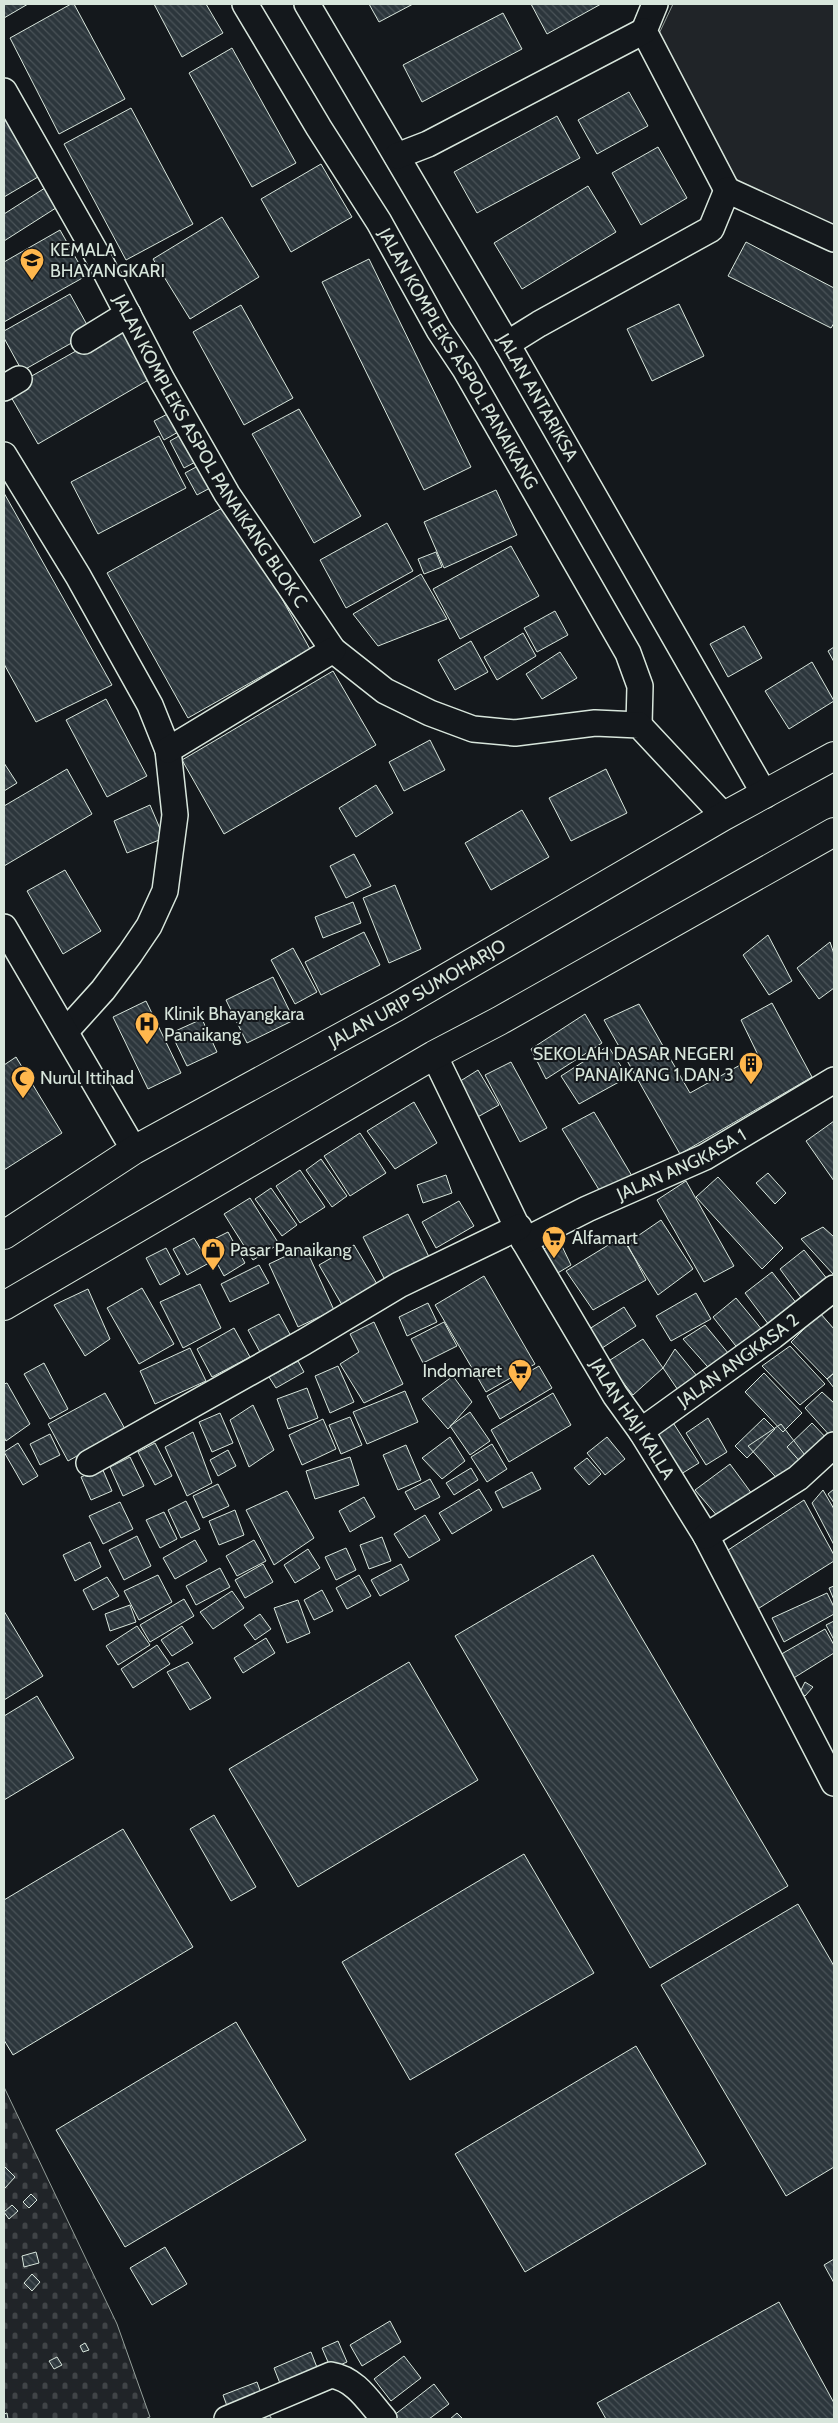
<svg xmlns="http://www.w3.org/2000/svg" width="838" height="2423" viewBox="0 0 838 2423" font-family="Cabin,sans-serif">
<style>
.cemetery{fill:url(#cemetery-stones);stroke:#939e99}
.garden{fill:#202428;stroke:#939e99}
.building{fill:url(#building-back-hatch);stroke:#d8e6dc}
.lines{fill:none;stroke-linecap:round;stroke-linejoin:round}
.minor-casing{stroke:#d8e6dc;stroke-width:28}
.trunk-casing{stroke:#d8e6dc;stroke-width:30}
.minor{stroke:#14181c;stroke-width:25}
.trunk{stroke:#14181c;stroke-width:28}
.labels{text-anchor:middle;stroke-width:4;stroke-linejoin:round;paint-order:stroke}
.poi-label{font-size:18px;fill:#d8e6dc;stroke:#14181c;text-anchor:start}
.street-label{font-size:18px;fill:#d8e6dc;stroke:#14181c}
</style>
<defs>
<pattern id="cemetery-stones" width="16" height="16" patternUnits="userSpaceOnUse" patternTransform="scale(1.25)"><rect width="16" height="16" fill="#202428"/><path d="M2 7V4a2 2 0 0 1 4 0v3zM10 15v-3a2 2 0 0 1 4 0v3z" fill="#404447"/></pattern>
<pattern id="building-back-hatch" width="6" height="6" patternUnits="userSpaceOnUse" patternTransform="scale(1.25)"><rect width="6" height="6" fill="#2c363c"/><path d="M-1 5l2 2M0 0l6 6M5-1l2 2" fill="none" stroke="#4a5358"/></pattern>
</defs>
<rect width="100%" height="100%" fill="#14181c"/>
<path class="cemetery" d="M4,2087L117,2324L150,2417L145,2419H4Z"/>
<path class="garden" d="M673,4H834V229L733,192L656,40Z"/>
<path class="building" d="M4,4H28L4,18Z
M71,4H74L125,99L59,134L10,38Z
M154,4H206L223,33L182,57Z
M369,4H413L379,22Z
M531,4H601L547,34Z
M503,13L522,49L422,102L403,65Z
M232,48L296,163L252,187L189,73Z
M629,92L648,126L597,154L578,120Z
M4,107L43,174L4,197Z
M131,108L193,224L126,260L64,144Z
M557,116L580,158L477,213L454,172Z
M658,147L687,198L641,225L612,173Z
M321,164L352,217L291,252L261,199Z
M48,186L59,206L4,241V214Z
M588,186L616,232L522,289L494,243Z
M222,217L259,277L190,319L153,259Z
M60,230L86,276L4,322V262Z
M746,242L834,288V323L831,328L728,276Z
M369,259L471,467L424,490L322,282Z
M70,294L91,332L22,371L4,338V331Z
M679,304L704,356L652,381L627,329Z
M241,305L293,398L244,425L193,332Z
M127,322L157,375L38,444L7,390Z
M177,409L187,427L164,440L154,421Z
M299,409L361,516L314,543L252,434Z
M186,432L201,459L184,468L170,441Z
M159,436L186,488L98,534L71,482Z
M198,466L210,488L197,495L185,473Z
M496,490L517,535L444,568L424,522Z
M4,493L112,685L36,722L4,664Z
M229,504L310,649L188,718L107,573Z
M387,523L413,571L346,608L320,560Z
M511,546L539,596L460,639L433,589Z
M436,552L442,567L424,574L418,559Z
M421,574L447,619L378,646L353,614Z
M555,611L568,635L537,652L524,628Z
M744,626L762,658L728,677L710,644Z
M523,633L536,656L497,680L484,657Z
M471,641L488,672L455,690L438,660Z
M834,647V662L828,651Z
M560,652L577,678L542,699L526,674Z
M812,662L834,701L789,729L765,691Z
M333,671L376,745L224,834L182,760Z
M106,699L147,776L107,797L66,720Z
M430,740L445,770L404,791L389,762Z
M4,763L17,783L4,791Z
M67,769L92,814L4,866V806Z
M606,769L627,813L571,841L549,798Z
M376,785L393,813L356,837L339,808Z
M150,805L164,838L127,853L114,821Z
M522,810L549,857L491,890L465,843Z
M354,854L371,886L346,898L330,866Z
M65,870L101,931L63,954L27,891Z
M395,885L421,949L389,963L363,898Z
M353,902L361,923L323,938L315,917Z
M364,932L380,965L321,995L305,962Z
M768,935L792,981L769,995L743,955Z
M830,942L834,954V988L819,999L797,968Z
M293,948L317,992L295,1004L271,960Z
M273,977L294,1020L247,1043L226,1000Z
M146,1001L181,1073L148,1089L113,1017Z
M772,1003L812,1077L680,1154L604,1020L639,1004L690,1093L758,1055L741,1020Z
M585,1014L602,1043L546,1079L531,1049Z
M202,1019L217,1052L187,1066L171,1033Z
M608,1046L628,1077L579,1104L561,1076Z
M16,1057L62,1133L4,1170V1065Z
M511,1062L547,1128L520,1142L485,1075Z
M478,1070L499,1105L474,1119L454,1085Z
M414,1102L437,1143L395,1169L367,1131Z
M594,1112L632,1176L601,1193L562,1129Z
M834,1121V1181L806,1141Z
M360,1133L386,1173L350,1196L324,1156Z
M321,1159L347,1196L332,1207L306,1170Z
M300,1170L325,1207L300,1223L276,1186Z
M768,1173L786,1193L775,1204L756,1183Z
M446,1175L452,1193L423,1203L417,1185Z
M718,1177L783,1248L762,1269L696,1197Z
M686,1181L734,1266L704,1282L657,1200Z
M271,1188L297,1225L282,1236L255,1199Z
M250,1198L279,1244L253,1260L224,1214Z
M459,1201L474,1226L436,1248L422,1222Z
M408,1214L430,1259L386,1282L363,1237Z
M661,1220L693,1269L658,1295L626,1244Z
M823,1227L834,1237V1275L801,1239Z
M228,1232L245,1263L224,1276L206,1243Z
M623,1236L646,1280L593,1310L566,1271Z
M194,1238L209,1263L187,1275L173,1249Z
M559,1240L571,1265L551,1277L537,1253Z
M354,1245L380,1289L345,1310L319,1265Z
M305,1247L334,1310L298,1327L269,1264Z
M166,1248L180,1274L160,1285L146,1258Z
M804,1250L828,1280L803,1300L780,1269Z
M259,1265L269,1283L230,1302L221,1284Z
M772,1272L797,1304L769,1325L745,1293Z
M484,1276L535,1364L486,1392L435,1305Z
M200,1284L221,1328L183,1348L160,1302Z
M142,1288L174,1344L139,1364L107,1308Z
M88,1289L110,1339L85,1356L54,1305Z
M696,1293L711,1319L671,1341L656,1316Z
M736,1298L763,1331L739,1350L713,1317Z
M428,1303L437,1322L407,1336L399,1317Z
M624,1307L636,1326L599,1350L586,1331Z
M820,1313L834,1329V1373L827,1379L791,1342Z
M279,1314L291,1336L260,1352L248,1330Z
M374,1322L403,1384L364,1403L340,1364L359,1352L350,1334Z
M444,1322L457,1346L423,1363L411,1339Z
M705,1325L733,1359L715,1375L683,1339Z
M234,1328L250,1357L212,1377L197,1349Z
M643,1339L663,1368L633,1395L607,1362Z
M790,1346L825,1384L800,1405L762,1366Z
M190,1348L206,1381L155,1404L140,1371Z
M675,1349L697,1376L680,1393L663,1368Z
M298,1361L304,1372L276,1388L269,1377Z
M44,1363L68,1409L50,1419L24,1374Z
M338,1366L354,1402L330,1413L315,1376Z
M539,1366L552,1388L500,1419L487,1396Z
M764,1373L802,1413L783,1432L745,1392Z
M834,1373V1388L827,1379Z
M453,1376L472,1402L448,1429L422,1399Z
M7,1383L30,1424L6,1441L4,1437V1384Z
M307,1388L318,1418L288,1429L277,1399Z
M405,1391L418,1422L367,1444L353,1412Z
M822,1392L834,1403V1435L832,1438L805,1408Z
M105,1393L125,1429L68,1461L48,1424Z
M553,1393L571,1425L509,1462L491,1430Z
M253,1405L274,1450L249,1467L230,1420Z
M470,1412L490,1441L470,1455L450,1426Z
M220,1413L233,1443L212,1452L199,1422Z
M350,1417L362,1445L341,1454L329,1425Z
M708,1418L727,1452L706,1465L686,1433Z
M764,1418L775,1429L747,1458L735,1446Z
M323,1419L336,1449L302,1465L289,1435Z
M672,1421L699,1463L681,1474L652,1434Z
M812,1423L829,1441L804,1466L787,1447Z
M781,1424L811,1463L781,1483L748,1446Z
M193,1432L212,1483L187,1496L165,1447Z
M50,1434L60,1455L40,1465L30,1444Z
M450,1437L465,1461L442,1479L422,1458Z
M607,1437L625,1459L605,1475L587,1453Z
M18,1443L38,1476L23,1485L4,1452Z
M155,1443L172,1476L155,1485L138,1452Z
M492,1444L507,1469L487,1482L471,1457Z
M406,1445L421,1480L398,1490L383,1455Z
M228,1450L236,1466L218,1476L210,1460Z
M130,1457L144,1486L123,1496L110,1467Z
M350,1457L359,1485L315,1499L306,1471Z
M587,1458L601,1474L589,1485L574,1468Z
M730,1464L755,1498L719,1518L695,1490Z
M102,1468L112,1491L91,1500L81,1477Z
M471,1468L478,1480L454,1495L446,1483Z
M532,1472L541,1489L503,1508L495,1492Z
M430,1479L440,1497L415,1510L405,1492Z
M218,1484L229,1506L203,1518L193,1496Z
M479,1489L492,1510L452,1534L439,1513Z
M834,1489V1503L828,1494Z
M823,1490L834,1509V1545L812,1503Z
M287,1491L314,1538L274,1565L246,1510Z
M364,1497L375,1517L350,1532L339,1511Z
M804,1500L834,1555V1561L756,1610L719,1556Z
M186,1501L200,1529L181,1538L168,1510Z
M120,1502L133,1529L103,1544L89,1516Z
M235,1510L244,1535L219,1545L209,1521Z
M164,1512L177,1539L160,1548L146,1520Z
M425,1515L440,1540L409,1558L394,1534Z
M137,1536L151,1566L124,1580L109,1550Z
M382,1537L391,1561L369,1569L360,1545Z
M195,1540L207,1561L175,1579L163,1558Z
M254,1540L266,1561L237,1576L226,1556Z
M90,1542L101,1567L75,1581L63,1555Z
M346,1548L356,1570L336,1580L325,1557Z
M308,1549L320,1568L295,1583L284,1565Z
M593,1555L788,1886L650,1968L455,1636Z
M263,1564L273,1582L245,1598L235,1580Z
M401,1564L409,1580L380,1596L371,1580Z
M220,1568L230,1587L196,1605L186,1586Z
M158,1575L172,1602L139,1620L124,1591Z
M359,1575L371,1596L347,1609L336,1588Z
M107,1577L119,1596L93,1610L83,1590Z
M834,1586V1600L829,1588Z
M322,1590L333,1611L314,1620L304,1600Z
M232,1591L244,1608L213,1629L200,1612Z
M827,1593L834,1607V1614L784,1642L772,1618Z
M184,1599L194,1616L150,1642L140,1625Z
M298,1600L310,1633L287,1643L274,1608Z
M130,1605L136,1622L110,1631L105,1614Z
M4,1611L43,1676L4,1700Z
M260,1614L271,1629L255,1640L244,1625Z
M834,1621V1640L826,1625Z
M137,1626L150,1645L118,1665L106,1646Z
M182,1626L193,1643L172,1656L161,1640Z
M825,1629L834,1645V1653L792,1679L778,1656Z
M266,1638L275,1653L243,1673L234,1658Z
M157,1645L170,1664L133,1688L121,1669Z
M188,1662L211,1698L190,1710L167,1672Z
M409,1662L478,1780L298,1887L229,1769Z
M805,1682L813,1687L805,1696L800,1692Z
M37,1696L74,1758L4,1800V1716Z
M214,1815L256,1887L231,1901L190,1829Z
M123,1829L193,1947L13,2055L4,2040V1900Z
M524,1854L594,1973L410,2080L342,1962Z
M798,1904L834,1966V2167L786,2196L661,1985Z
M236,2022L306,2140L125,2247L56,2130Z
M636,2046L706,2164L525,2272L455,2154Z
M4,2166L15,2177L5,2188L4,2187Z
M31,2194L37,2200L29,2208L23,2202Z
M12,2205L18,2211L9,2219L4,2212Z
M165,2247L187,2284L152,2305L130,2268Z
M36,2252L39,2263L24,2267L22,2256Z
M834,2259V2283L824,2265Z
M32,2274L40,2282L32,2291L24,2283Z
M779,2302L834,2403V2419H606L597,2403Z
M390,2321L401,2342L362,2366L350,2345Z
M338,2341L347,2362L331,2369L322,2348Z
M85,2343L89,2350L83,2352L80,2346Z
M311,2352L318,2370L281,2386L274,2368Z
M404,2356L421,2378L391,2401L374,2379Z
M57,2357L62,2365L54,2369L49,2361Z
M257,2382L261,2393L227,2406L223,2395Z
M434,2384L449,2404L429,2419H395L393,2416Z
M266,2411L272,2419H256Z
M7,2413L8,2419H4V2414Z
M457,2413L463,2419H450Z"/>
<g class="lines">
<defs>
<g id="minor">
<path id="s1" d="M245,4L319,128L379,222L439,330L465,369L628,653L640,686L639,725"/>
<path id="s2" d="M307,4L507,344L765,795"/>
<path d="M655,4L644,31L727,190"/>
<path id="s3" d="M4,91L97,255L162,380L227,494L333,650L385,691L430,713L473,729L515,733L595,723L639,725L724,816"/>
<path d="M397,156L428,144L644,31"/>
<path d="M84,341L128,314"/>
<path d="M507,344L539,324L711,229L727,190L834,239"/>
<path d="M4,388L19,379"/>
<path d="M4,455L78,576L150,705L168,750L175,815L165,891L149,926L130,954L103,990L66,1031"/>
<path d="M168,750L333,650"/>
<path d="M4,927L134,1150"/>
<path id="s4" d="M434,1055L524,1241L615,1395L641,1431L706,1536L834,1783"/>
<path id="s5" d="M524,1241L587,1209L705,1157L834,1080"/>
<path id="s6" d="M641,1431L773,1336L834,1288"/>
<path d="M89,1463L304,1342L399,1285L519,1227"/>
<path d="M706,1536L798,1478L834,1445"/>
<path d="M227,2419L331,2375C356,2379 369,2402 384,2419"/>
</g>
<g id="trunk">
<path id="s7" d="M4,1235L134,1150L396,1007L724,816L834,756"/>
<path d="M4,1306L434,1055L499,1021L834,832"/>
</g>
</defs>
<use href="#minor" class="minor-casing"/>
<use href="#trunk" class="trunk-casing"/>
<use href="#minor" class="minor"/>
<use href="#trunk" class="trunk"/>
</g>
<defs>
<symbol id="school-pin" viewBox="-11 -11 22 30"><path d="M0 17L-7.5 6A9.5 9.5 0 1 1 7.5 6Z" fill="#ffb74d" stroke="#14181c"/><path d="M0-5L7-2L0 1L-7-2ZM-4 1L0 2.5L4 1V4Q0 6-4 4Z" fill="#111"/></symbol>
<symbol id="hospital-pin" viewBox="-11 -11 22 30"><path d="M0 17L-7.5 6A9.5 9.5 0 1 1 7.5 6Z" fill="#ffb74d" stroke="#14181c"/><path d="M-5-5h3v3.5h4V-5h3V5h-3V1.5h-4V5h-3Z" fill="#111"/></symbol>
<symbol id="building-pin" viewBox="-11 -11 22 30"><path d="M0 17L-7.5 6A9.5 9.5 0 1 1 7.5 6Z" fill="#ffb74d" stroke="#14181c"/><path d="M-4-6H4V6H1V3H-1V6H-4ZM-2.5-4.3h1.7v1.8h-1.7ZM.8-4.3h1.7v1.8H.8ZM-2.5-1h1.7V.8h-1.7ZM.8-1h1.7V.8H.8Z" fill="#111"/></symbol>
<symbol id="mosque-pin" viewBox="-11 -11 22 30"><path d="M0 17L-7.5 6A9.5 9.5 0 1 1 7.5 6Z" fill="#ffb74d" stroke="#14181c"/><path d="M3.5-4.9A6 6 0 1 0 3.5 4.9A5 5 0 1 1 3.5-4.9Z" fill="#111"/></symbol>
<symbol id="supermarket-pin" viewBox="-11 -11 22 30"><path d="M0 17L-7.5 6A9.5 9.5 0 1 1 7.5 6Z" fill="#ffb74d" stroke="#14181c"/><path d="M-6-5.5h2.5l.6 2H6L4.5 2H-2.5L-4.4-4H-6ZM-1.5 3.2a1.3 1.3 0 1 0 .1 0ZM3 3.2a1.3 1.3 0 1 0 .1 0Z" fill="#111"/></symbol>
<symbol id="shop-pin" viewBox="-11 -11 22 30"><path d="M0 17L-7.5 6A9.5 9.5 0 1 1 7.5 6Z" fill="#ffb74d" stroke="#14181c"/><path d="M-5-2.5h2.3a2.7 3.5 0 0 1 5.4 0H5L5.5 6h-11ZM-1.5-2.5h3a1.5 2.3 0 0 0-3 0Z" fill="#111"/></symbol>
</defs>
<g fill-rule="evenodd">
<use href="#school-pin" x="18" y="246" width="28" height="38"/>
<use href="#hospital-pin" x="133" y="1010" width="28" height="38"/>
<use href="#building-pin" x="737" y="1050" width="28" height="38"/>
<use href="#mosque-pin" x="9" y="1064" width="28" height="38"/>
<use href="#supermarket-pin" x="540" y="1224" width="28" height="38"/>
<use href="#shop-pin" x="199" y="1236" width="28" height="38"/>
<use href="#supermarket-pin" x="506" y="1357" width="28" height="38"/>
</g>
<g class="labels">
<g class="poi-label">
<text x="50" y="256">KEMALA<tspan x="50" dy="21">BHAYANGKARI</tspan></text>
<text x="164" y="1020">Klinik Bhayangkara<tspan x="164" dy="21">Panaikang</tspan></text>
<text x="734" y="1060" text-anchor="end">SEKOLAH DASAR NEGERI<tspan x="734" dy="21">PANAIKANG 1 DAN 3</tspan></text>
<text x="40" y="1084">Nurul Ittihad</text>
<text x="572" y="1244">Alfamart</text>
<text x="230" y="1256">Pasar Panaikang</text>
<text x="502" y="1377" text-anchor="end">Indomaret</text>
</g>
<g class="street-label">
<text dy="6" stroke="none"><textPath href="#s1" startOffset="414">JALAN KOMPLEKS ASPOL PANAIKANG</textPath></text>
<text dy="6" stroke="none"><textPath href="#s2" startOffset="456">JALAN ANTARIKSA</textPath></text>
<text dy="6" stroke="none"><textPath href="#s3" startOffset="415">JALAN KOMPLEKS ASPOL PANAIKANG BLOK C</textPath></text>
<text dy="6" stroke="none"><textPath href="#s7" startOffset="479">JALAN URIP SUMOHARJO</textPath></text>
<text dy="6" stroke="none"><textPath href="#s5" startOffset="175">JALAN ANGKASA 1</textPath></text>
<text dy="6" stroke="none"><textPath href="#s6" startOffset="120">JALAN ANGKASA 2</textPath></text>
<text dy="6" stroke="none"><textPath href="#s4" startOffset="415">JALAN HAJI KALLA</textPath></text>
</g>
</g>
<rect width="838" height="2423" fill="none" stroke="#d8e6dc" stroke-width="10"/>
</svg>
